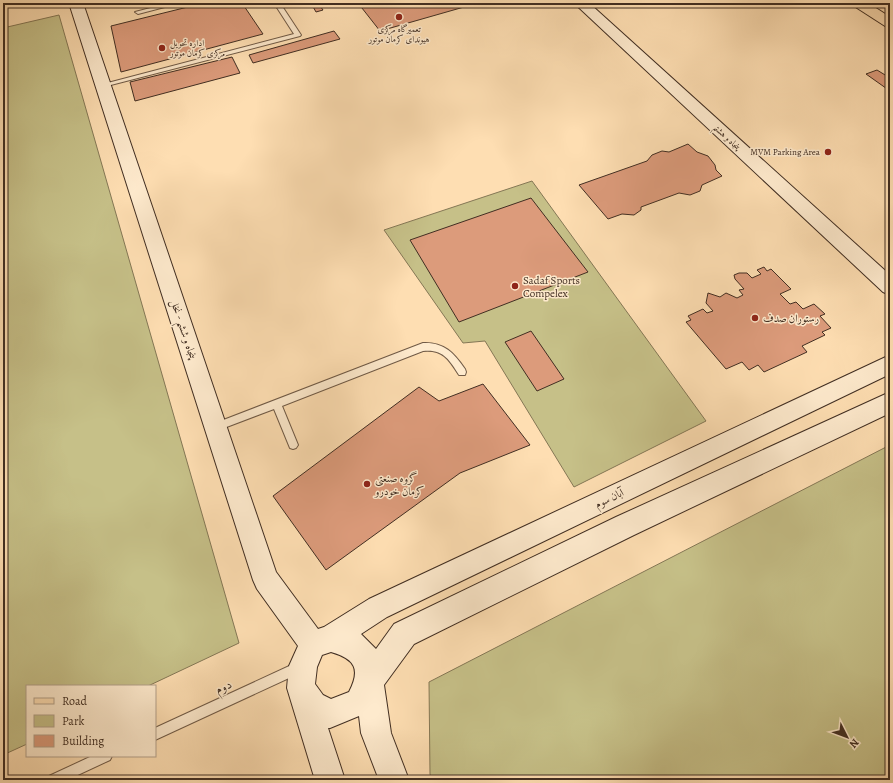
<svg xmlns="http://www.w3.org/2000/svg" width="893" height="783" viewBox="0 0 893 783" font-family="Alegreya,Amiri,serif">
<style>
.green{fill:#c6c088;stroke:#847755}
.building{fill:#dc9b7b;stroke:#412e22}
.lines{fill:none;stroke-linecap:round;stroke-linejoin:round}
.lane-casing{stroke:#705a46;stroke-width:2}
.secondary-casing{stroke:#412e22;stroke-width:2}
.primary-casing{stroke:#412e22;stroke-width:2}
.lane{fill:#feeacd;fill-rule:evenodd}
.secondary{fill:#feeacd;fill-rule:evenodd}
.primary{fill:#fedeb2;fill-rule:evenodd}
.poi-dot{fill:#8f2418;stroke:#feeacd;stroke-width:1.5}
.labels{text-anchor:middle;stroke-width:3;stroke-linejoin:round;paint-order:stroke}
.far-poi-label{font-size:9px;fill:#412e22;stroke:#feeacd}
.far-street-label{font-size:9px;fill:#412e22;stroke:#feeacd}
.poi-label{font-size:11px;fill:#412e22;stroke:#feeacd;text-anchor:start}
.street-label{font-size:11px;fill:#412e22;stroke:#feeacd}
.near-street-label{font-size:13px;fill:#412e22;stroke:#feeacd}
</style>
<rect width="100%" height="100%" fill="#fedeb2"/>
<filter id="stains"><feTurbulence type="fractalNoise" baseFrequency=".005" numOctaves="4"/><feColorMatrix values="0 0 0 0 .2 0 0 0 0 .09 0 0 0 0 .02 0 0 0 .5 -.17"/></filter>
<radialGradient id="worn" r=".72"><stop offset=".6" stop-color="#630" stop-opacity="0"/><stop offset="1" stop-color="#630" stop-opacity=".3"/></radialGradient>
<path class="green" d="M59,15L239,643L148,686H27V744L3,755V28Z
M532,181L706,421L574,487L485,341L463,343L384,230Z
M890,445V780H432L430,774L429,682Z"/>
<path class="building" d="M204,3H242L263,34L121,72L111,26Z
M311,3H318L323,10L316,12Z
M358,3H478L380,31Z
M334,31L340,39L253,63L249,55Z
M232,57L240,73L135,101L130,82Z
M877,70L890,78V91L866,74Z
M688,144L697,152L708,156L715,165L716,170L722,176L702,185L700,191L690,195L679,193L641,207V210L634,215L622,214L608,219L579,185L647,161L652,155L662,151L669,152Z
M531,198L588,272L459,322L410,240Z
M764,267L767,271L771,269L791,289L780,294L790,304L796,302L803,309L814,304L825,314L820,316L831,328L822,332L825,335L802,346L807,352L764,372L758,365L749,370L742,362L726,369L686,322L691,320L688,316L703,309L707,313L713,311L706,303L708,293L720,297L726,293L737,298L743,295L739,290L744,289L735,279L734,275L739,273H747L752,278L761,274L757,270Z
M531,331L564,379L537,391L505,342Z
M483,384L530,445L460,473L326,570L273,496L419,387L439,401Z"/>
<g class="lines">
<defs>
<path id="lane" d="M170,3H180L138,14L135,12Z
M274,3H280L301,35L300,36L103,87L100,85L294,34Z
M423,343C444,342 454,353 465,369L466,372L465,375H459C449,359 443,349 423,351L282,406L298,445L296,448L293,449L290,448L274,409L216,431L213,430L211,427L213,424Z
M298,662L302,664L304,668L302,672L155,740V728Z
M92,756H112L110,760L67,780H47L49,776Z"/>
<path id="secondary" d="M69,3H83L276,572L318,629L324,627L369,599L890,355V374L387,617L361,634L376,649L394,624L616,517L890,392V413L634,535L414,644L384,685L391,733L409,780H379L361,733L359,716L330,728H328L345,780H315L287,688L289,666L298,646L257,589L253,580ZM331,652C355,659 361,669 349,692L331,699L323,695L315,684L317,667L322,655Z
M574,3H589L890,275V295L883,292Z"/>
<path id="primary" d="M852,3H868L890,17V27L885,26L854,6Z"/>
</defs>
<use href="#lane" class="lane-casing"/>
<use href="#secondary" class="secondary-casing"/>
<use href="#primary" class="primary-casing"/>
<use href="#lane" class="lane"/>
<use href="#secondary" class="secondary"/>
<use href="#primary" class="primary"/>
</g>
<g class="poi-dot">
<circle cx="399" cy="17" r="4"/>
<circle cx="162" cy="48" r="4"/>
<circle cx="828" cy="152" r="4"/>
<circle cx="515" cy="286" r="4"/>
<circle cx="755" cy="318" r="4"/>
<circle cx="367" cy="484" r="4"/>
</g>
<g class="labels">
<g class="far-poi-label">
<text x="399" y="32">تعمیرگاه مرکزی<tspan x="399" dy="10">هیوندای کرمان موتور</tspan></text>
<text x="170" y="46" text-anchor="start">اداره تحویل<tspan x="170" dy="10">مرکزی کرمان موتور</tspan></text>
<text x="820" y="155" text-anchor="end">MVM Parking Area</text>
</g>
<g class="far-street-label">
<text transform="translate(727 137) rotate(43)" y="3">پنجاه و هشتم</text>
</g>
<g class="poi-label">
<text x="523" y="284">Sadaf Sports<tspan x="523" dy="13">Compelex</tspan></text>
<text x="763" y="322">رستوران صدف</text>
<text x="375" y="482">گروه صنعتی<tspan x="375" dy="13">کرمان خودرو</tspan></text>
</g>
<g class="street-label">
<text transform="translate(184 329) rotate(72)" y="4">پنجاه و ششم - نخل</text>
<text transform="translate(609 498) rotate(-26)" y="4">آبان سوم</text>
</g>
<g class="near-street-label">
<text transform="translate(223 686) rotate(-25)" y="5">دوم</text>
</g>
</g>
<rect width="893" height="783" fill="none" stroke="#fedeb2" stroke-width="16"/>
<rect x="4" y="4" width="885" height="775" fill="none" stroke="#412e22" stroke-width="2"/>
<rect x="8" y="8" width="877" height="767" fill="none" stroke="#412e22"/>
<rect x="26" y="685" width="130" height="72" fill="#feeacd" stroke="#b29f89"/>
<rect x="34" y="698" width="20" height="6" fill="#fedeb2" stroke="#b29f89"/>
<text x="62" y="705" font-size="12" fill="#412e22">Road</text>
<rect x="34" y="715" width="20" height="12" fill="#c6c088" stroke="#b29f89"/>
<text x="62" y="725" font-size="12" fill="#412e22">Park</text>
<rect x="34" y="735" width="20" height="12" fill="#dc9b7b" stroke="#b29f89"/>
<text x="62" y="745" font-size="12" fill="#412e22">Building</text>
<g transform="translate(847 737) rotate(132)" stroke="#feeacd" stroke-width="3" paint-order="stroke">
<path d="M0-3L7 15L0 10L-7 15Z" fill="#412e22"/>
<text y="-6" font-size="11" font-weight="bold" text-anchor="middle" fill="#412e22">N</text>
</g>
<rect width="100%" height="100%" filter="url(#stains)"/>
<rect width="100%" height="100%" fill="url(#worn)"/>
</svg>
